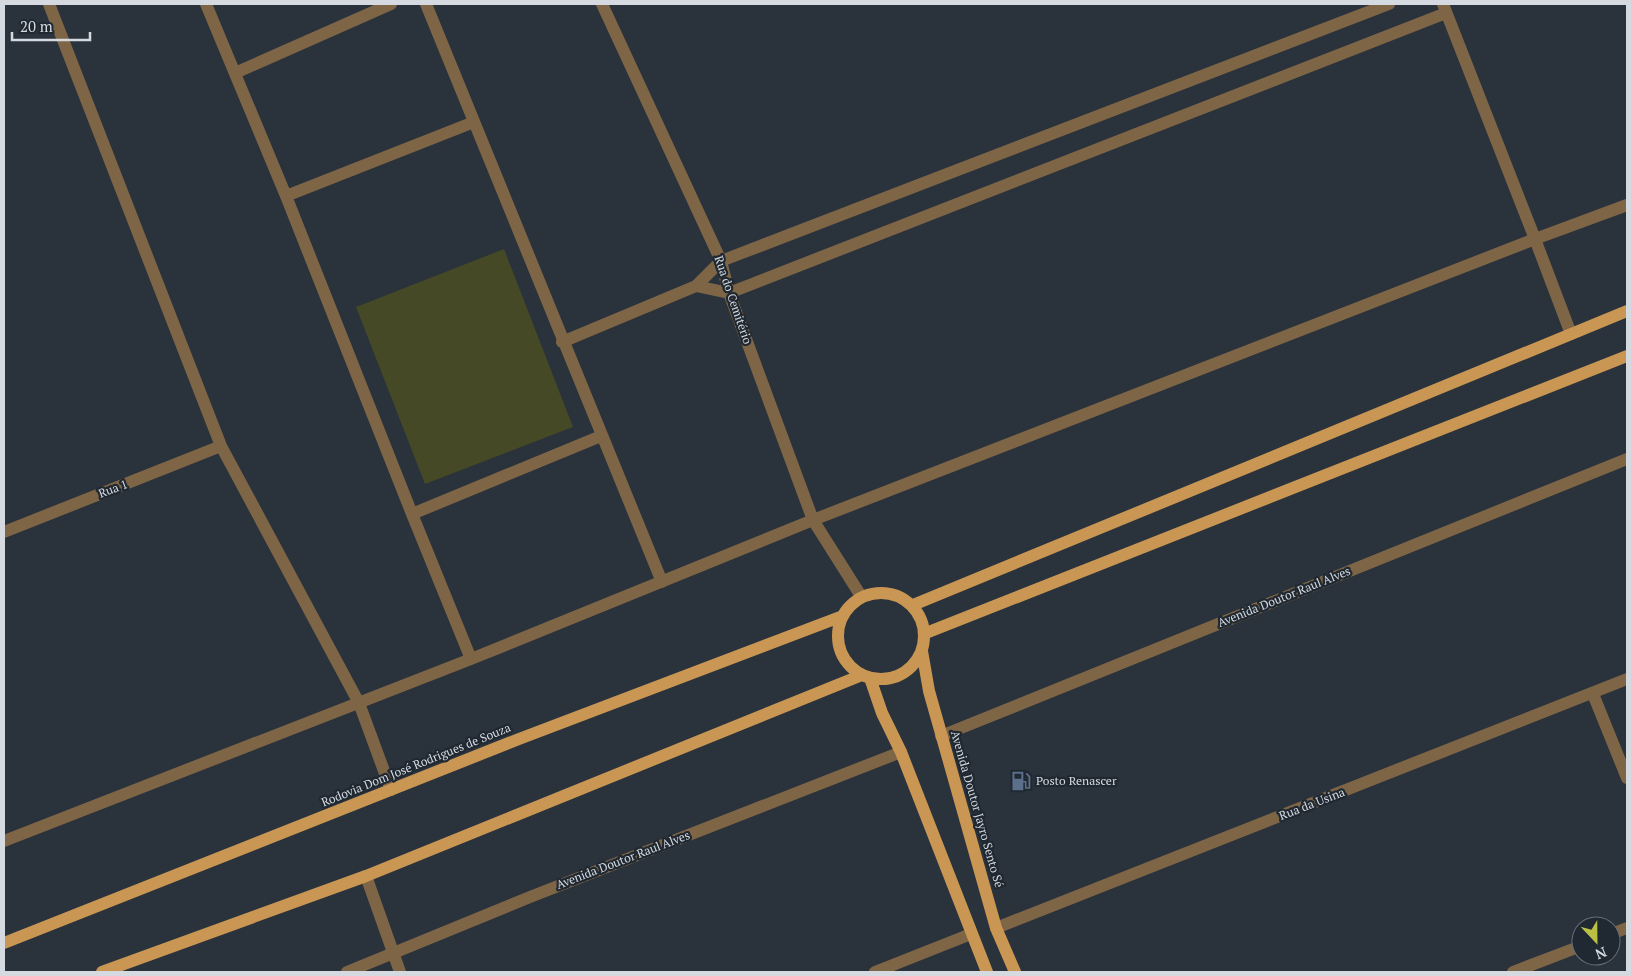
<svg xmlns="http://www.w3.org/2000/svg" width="1631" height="976" viewBox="0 0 1631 976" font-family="'PT Serif',serif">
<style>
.green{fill:#454925}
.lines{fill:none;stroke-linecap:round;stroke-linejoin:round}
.minor{stroke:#7e6546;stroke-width:12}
.major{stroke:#c99753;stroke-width:12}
.labels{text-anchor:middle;stroke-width:4.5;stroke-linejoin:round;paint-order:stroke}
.street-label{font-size:12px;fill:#d4dae0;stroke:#202831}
.poi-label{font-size:12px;fill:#d4dae0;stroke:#202831;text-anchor:start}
</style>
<rect width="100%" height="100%" fill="#2a323c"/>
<path class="green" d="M504,249L573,427L425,484L356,307Z"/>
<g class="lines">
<path class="minor" d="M49,4L221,446L359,703L391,790
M206,4L286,196L412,514L471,659
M426,4L662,582
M602,4L721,261L729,293L813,520L861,596
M1443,4L1535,239L1571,334
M235,73L391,4
M286,196L474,122
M696,286L729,293L1446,13
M562,342L696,286L721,261L1389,4
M412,514L601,436
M4,532L221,446
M1593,694L1627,778
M941,736L1627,459
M4,841L471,659L813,520L1535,239L1627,205
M366,876L400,972
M996,928L1627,679
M1611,934L1627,928
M347,972L530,897L901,752
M875,972L971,934
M1513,972L1581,946"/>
<path class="major" d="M838 636a43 43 0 1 1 86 0a43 43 0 1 1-86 0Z
M913,605L1627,311
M926,633L1627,356
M922,651L929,691L996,928L1015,972
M870,678L882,713L901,752L987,972
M4,943L519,739L840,617
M102,972L366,876L862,675"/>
</g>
<defs>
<symbol id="fuel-bare" viewBox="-9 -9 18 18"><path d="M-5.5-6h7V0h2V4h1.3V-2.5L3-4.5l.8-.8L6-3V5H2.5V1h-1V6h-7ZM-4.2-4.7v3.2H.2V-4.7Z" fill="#5c6f8a" stroke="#202831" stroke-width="2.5" paint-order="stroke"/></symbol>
</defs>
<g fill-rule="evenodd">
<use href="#fuel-bare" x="1007" y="767" width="28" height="28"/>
</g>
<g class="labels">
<g class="street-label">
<text transform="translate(733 300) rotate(71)" y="4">Rua do Cemitério</text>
<text transform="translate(113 489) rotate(-21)" y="4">Rua 1</text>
<text transform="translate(1284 597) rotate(-22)" y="4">Avenida Doutor Raul Alves</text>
<text transform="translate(416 765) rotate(-22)" y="4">Rodovia Dom José Rodrigues de Souza</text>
<text transform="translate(1312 804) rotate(-21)" y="4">Rua da Usina</text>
<text transform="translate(977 809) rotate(74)" y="4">Avenida Doutor Jayro Sento Sé</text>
<text transform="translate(623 860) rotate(-21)" y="4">Avenida Doutor Raul Alves</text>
</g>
<g class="poi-label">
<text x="1036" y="785">Posto Renascer</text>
</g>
</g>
<rect width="1631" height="976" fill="none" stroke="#d4dae0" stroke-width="10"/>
<g transform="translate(1596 941) rotate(158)"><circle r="24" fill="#202831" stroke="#686f77"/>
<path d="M0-4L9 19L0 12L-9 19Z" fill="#bbc045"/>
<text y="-8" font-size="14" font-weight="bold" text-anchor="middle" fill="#d4dae0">N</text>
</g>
<path d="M12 32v8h78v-8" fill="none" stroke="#d4dae0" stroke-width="2.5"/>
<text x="20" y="32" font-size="15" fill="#d4dae0" stroke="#202831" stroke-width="4" paint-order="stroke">20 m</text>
</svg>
